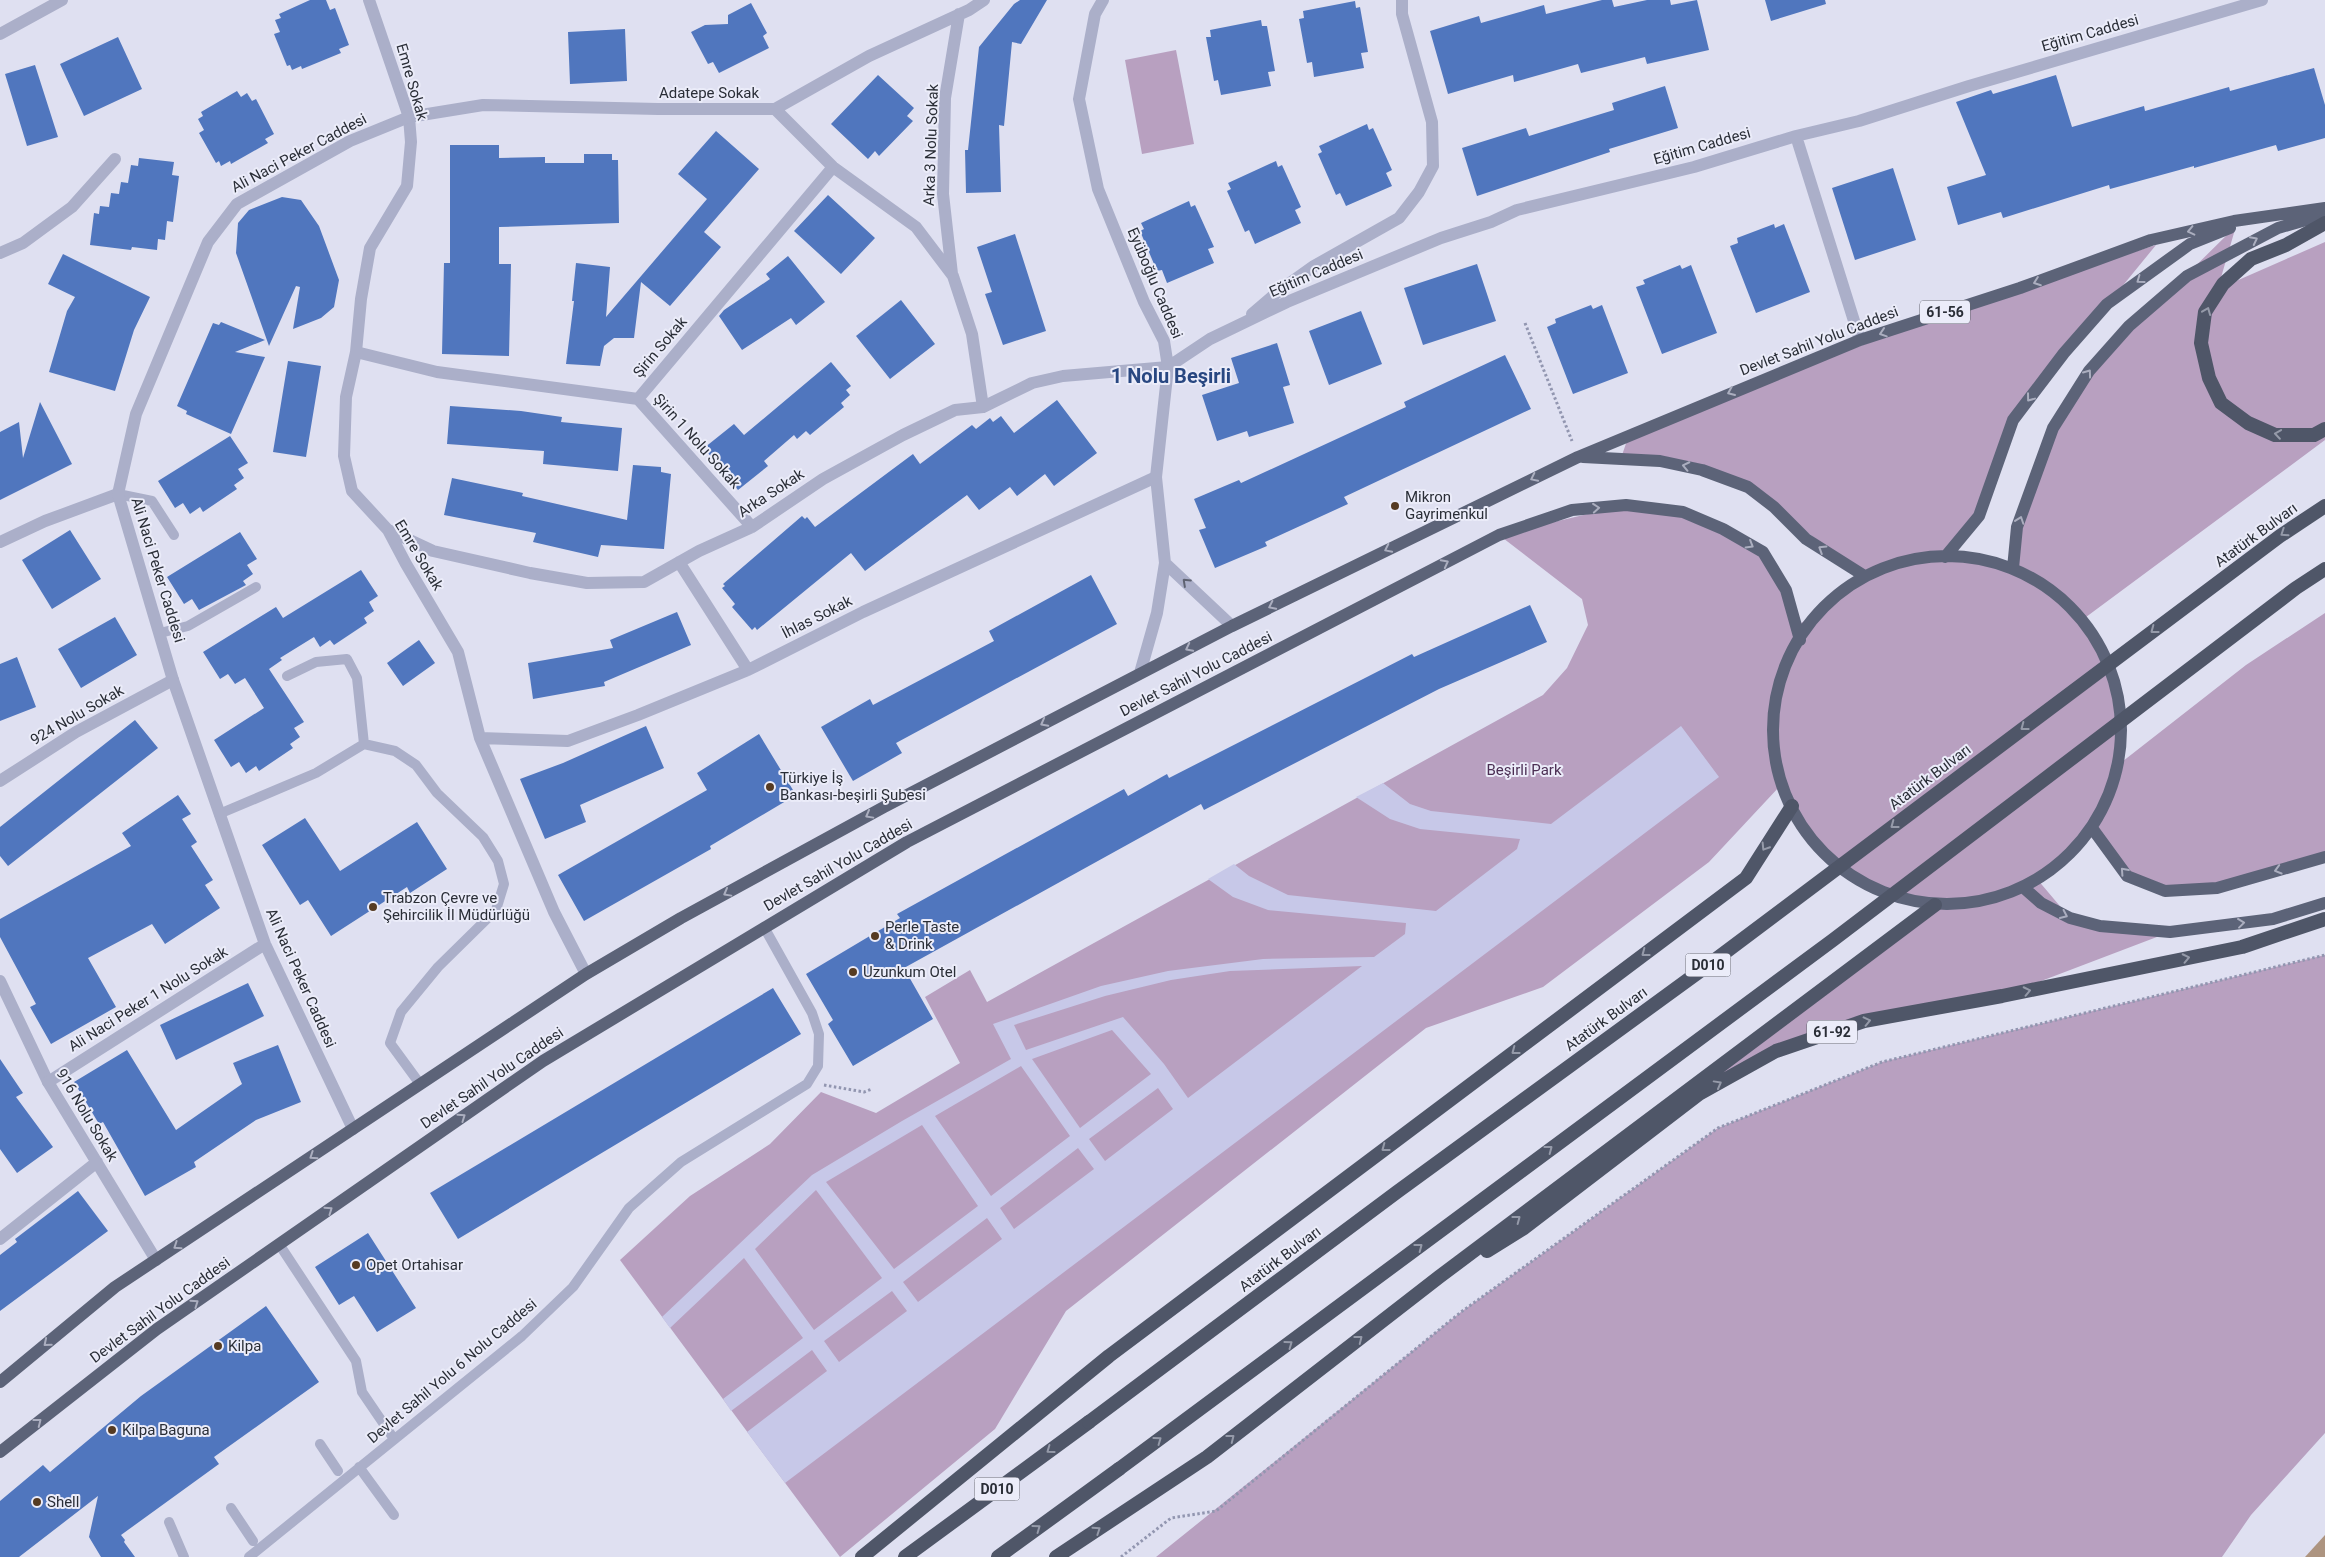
<svg xmlns="http://www.w3.org/2000/svg" width="2325" height="1557" viewBox="0 0 2325 1557" font-family="Roboto,sans-serif">
<style>
.green{fill:#b8a0c0}
.plaza{fill:#c7c8e8;fill-rule:evenodd}
.water{fill:#ad9480}
.building{fill:#5076be}
.lines{fill:none;stroke-linecap:round;stroke-linejoin:round}
.path{stroke:#9296b0;stroke-width:3;stroke-dasharray:2.5 2.5;stroke-linecap:butt}
.service{stroke:#abafc9;stroke-width:10}
.minor{stroke:#abafc9;stroke-width:12}
.tertiary{stroke:#abafc9;stroke-width:12}
.primary{stroke:#5c6378;stroke-width:12}
.trunk{stroke:#4f5668;stroke-width:14}
.trunk-bridge{stroke:#4f5668;stroke-width:14}
.oneway{stroke:#abaebf}
.oneway2{stroke:#959aa9}
.oneway3{stroke:#5e6271}
.poi-dot{fill:#563b22;stroke:#ebecf9;stroke-width:2}
.labels{text-anchor:middle;stroke-width:4;stroke-linejoin:round;paint-order:stroke}
.shield{fill:#ebecf9;stroke:#646771;stroke-width:1}
.shield-label{font-size:14px;font-weight:bold;fill:#2a2e37}
.street-label{font-size:15px;fill:#2a2e37;stroke:#ebecf9}
.poi-label{font-size:15px;fill:#2a2e37;stroke:#ebecf9;text-anchor:start}
.park-label{font-size:15px;fill:#4c2f54;stroke:#ebecf9}
.district-label{font-size:20px;font-weight:bold;fill:#284781;stroke:#ebecf9}
</style>
<rect width="100%" height="100%" fill="#dfe0f1"/>
<path class="green" d="M1176,50L1194,144L1142,154L1125,60Z
M2236,226L2220,281L2227,285L2325,242V440L2082,620L2094,633L2118,687L2122,747L2118,765L2246,665L2325,613V857L2217,888L2165,891L2127,876L2092,828L2101,812L2073,853L2037,879L2070,918L2170,932L2002,996L1864,1021L1776,1051L1581,1171L1935,905L1958,904L1907,901L1853,878L1809,838L1780,786L1709,862L1543,987L1426,1028L1066,1311L995,1429L840,1557L620,1260L690,1196L770,1144L821,1092L876,1113L960,1063L925,997L970,970L987,1002L1543,695L1567,668L1588,625L1582,599L1499,535L1626,505L1683,512L1763,552L1796,626L1818,613L1863,575L1774,507L1702,470L1621,458L1631,429L2020,288L2156,245L2013,420L1979,516L1945,557L2013,567L2017,527L2053,428L2089,371Z
M2325,955V1433L2251,1515L2222,1557H1156L1461,1312L1718,1128L1882,1062Z"/>
<path class="plaza" d="M1681,726L1719,777L785,1483L747,1432L827,1371L812,1350L731,1411L723,1399L803,1338L744,1258L670,1328L662,1317L812,1175L902,1121L1011,1059L993,1024L1101,986L1168,971L1263,959L1374,957L1405,934L1406,923L1268,910L1233,897L1208,879L1234,864L1249,876L1288,895L1436,911L1517,849L1520,839L1420,829L1390,819L1356,797L1383,783L1410,804L1431,811L1551,824ZM1362,966L1188,1098L1164,1064L1123,1017L1026,1050L1014,1025L1105,996L1171,980L1230,971ZM1112,1030L1151,1074L1080,1128L1032,1059ZM1021,1066L1070,1136L991,1196L935,1116ZM1158,1088L1173,1109L1105,1161L1089,1139ZM922,1125L978,1206L894,1269L826,1182ZM1078,1148L1094,1169L1014,1229L1000,1208ZM816,1190L882,1278L814,1330L755,1249ZM987,1218L1002,1239L918,1302L903,1282ZM892,1291L907,1311L839,1362L824,1341Z"/>
<path class="water" d="M2325,1535V1557H2305Z"/>
<path class="building" d="M310,0H326L330,10L335,8L349,45L339,49L341,53L302,69L301,66L292,70L290,65L287,66L274,34L280,32L275,20L281,18L279,14Z
M1020,0H1047L1021,44L1012,42L1004,126L999,125L1001,192L966,193L965,150H968L979,47L1014,4Z
M1602,0H1612L1614,7L1647,0H1670L1671,5L1697,0L1709,50L1647,64L1645,57L1581,73L1578,64L1514,82L1513,75L1448,94L1430,31L1479,16L1481,23L1544,5L1546,14Z
M1765,0H1825L1826,4L1771,21Z
M1355,1L1356,8L1360,7L1368,52L1361,53L1364,68L1314,77L1312,62L1307,63L1299,19L1304,18L1303,11Z
M751,3L767,33L763,36L769,48L719,73L713,62L708,64L691,32L705,25L728,24V15Z
M1261,20L1262,26H1267L1275,71L1268,72L1271,86L1221,95L1218,80L1214,81L1206,37H1211L1210,30Z
M625,29L627,81L570,84L568,32Z
M118,37L142,89L84,116L60,64Z
M35,65L58,137L27,146L5,74Z
M2314,68L2325,105V138L2278,151L2276,145L2194,168V166L2110,189L2109,185L2003,218L2001,212L1958,225L1947,187L1986,175L1956,102L1991,90L1993,94L2056,75L2072,127L2144,106L2145,111L2229,87L2230,91Z
M878,75L914,108L907,116L913,121L879,156L875,151L868,159L831,124Z
M1665,86L1678,128L1609,149L1610,152L1477,196L1462,148L1526,128L1529,136L1614,110L1612,103Z
M237,91L241,97L247,93L252,101L256,99L274,134L265,139L268,143L231,164L230,161L221,166L219,161L216,163L199,133L204,130L198,119L203,116L201,112Z
M1367,124L1369,130L1373,128L1392,170L1386,173L1392,186L1346,206L1340,193L1336,195L1318,154L1322,152L1319,146Z
M716,131L759,169L704,232L721,247L670,306L641,282L634,338H614L604,346L600,366L566,364L574,301H572L576,263L610,267L606,317L707,199L678,174Z
M450,145H499V158L545,157V163H584V154H612V160H618L619,223L499,227V264H511L509,356L442,354L444,263H450Z
M139,158L174,162L172,175L179,176L173,222L167,221L165,240L158,239L157,250L132,247L131,250L90,245L94,213L99,214L100,206L109,207L111,193L119,194L121,182L128,183L131,165L138,166Z
M1276,161L1278,167L1282,165L1301,207L1295,210L1301,223L1255,244L1249,230L1245,232L1227,191L1231,189L1228,183Z
M1893,168L1916,240L1855,260L1832,188Z
M828,195L875,238L841,274L794,231Z
M282,197L301,200L319,226L339,280L334,307L321,318L293,329L300,287L296,286L269,346L236,253L238,223L249,210Z
M1189,201L1191,207L1195,205L1214,247L1208,249L1214,263L1167,283L1162,270L1157,271L1140,231L1144,229L1141,223Z
M1774,224L1775,228L1784,224L1810,292L1756,313L1730,246L1738,243L1737,238Z
M1015,234L1046,331L1003,345L985,294L992,292L977,247Z
M63,254L150,297L134,330L115,391L49,372L67,311L75,297L48,284Z
M788,256L825,302L796,325L791,318L742,350L719,316L724,310L770,279L766,274Z
M1477,264L1496,321L1423,345L1404,288Z
M1680,265L1682,269L1691,265L1717,333L1662,354L1636,287L1645,284L1643,280Z
M901,300L935,344L890,379L856,336Z
M1591,305L1593,309L1602,305L1628,373L1573,394L1547,327L1556,323L1555,319Z
M1361,311L1382,364L1329,385L1309,331Z
M221,322L265,340L235,352L265,357L231,434L186,414L187,411L177,406L213,323L219,325Z
M1277,343L1290,385L1283,387L1294,423L1249,437L1247,431L1217,441L1202,395L1239,383L1231,358Z
M1505,355L1531,409L1344,497L1348,504L1265,542L1267,546L1215,568L1199,530L1206,528L1194,499L1239,480L1241,483L1406,407L1404,402Z
M288,361L321,366L306,457L273,452Z
M831,362L851,386L846,390L850,395L841,403L844,407L810,435L806,431L797,439L794,435L764,461L768,466L738,490L704,448L734,424L744,435Z
M1057,400L1097,453L1054,486L1045,474L1017,496L1010,487L979,510L967,495L865,571L851,553L757,630L755,627L752,630L732,607L735,604L722,588L725,586L723,584L802,516L805,519L807,517L815,527L913,454L920,464L972,425L976,429L990,418L993,422L1001,416L1014,433Z
M40,402L72,464L0,500V432L19,422L23,458Z
M450,406L521,411L562,417L561,422L622,428L618,471L543,464L544,451L447,444Z
M230,436L248,463L238,469L244,478L234,485L237,489L203,512L200,507L190,514L183,503L175,508L158,481Z
M633,465L661,467V472L671,474L664,549L601,545L598,557L533,542L536,533L444,515L452,478L523,493L522,496L627,520Z
M70,530L101,579L52,609L22,560Z
M240,532L257,559L247,565L253,574L243,581L246,585L199,610L192,599L184,604L167,577Z
M361,570L378,596L369,602L374,611L364,618L367,623L334,645L330,640L320,647L314,637L280,658L282,660L269,669L304,722L294,728L300,737L290,744L293,748L259,771L256,766L246,773L239,762L231,767L214,740L264,708L245,678L235,684L228,674L220,679L203,652L276,607L283,618Z
M1091,575L1117,624L896,743L902,753L853,781L821,727L870,699L873,705L994,641L989,631Z
M1530,605L1547,642L1439,689L1204,810L1201,804L904,968L933,1019L853,1066L828,1024L833,1020L806,974L900,918L897,914L1124,789L1128,796L1167,774L1169,778L1412,654L1414,657Z
M677,612L691,645L604,682L605,686L533,699L528,663L613,648L610,640Z
M115,617L137,655L81,688L58,649Z
M419,640L435,663L403,686L387,663Z
M17,657L36,707L0,721V664Z
M135,720L158,748L8,866L0,856V827Z
M646,726L664,768L580,805L586,822L545,839L520,779L563,763Z
M759,734L796,795L710,846L711,849L584,921L558,875L707,790L697,773Z
M178,795L191,814L182,819L197,842L191,846L213,880L205,885L220,908L165,944L152,924L88,958L116,1007L51,1044L30,1007L36,1004L0,937V919L131,846L122,833Z
M305,818L340,871L417,822L447,869L410,893L407,887L331,936L308,900L300,905L262,845Z
M248,983L264,1016L176,1060L160,1025Z
M773,988L801,1034L458,1239L430,1193Z
M278,1045L301,1102L256,1120L194,1162L196,1167L145,1196L103,1122L99,1124L74,1082L127,1050L176,1130L242,1084L233,1063Z
M0,1059L23,1093L16,1097L53,1147L17,1173L0,1149Z
M78,1191L108,1231L0,1311V1255L17,1242L15,1239Z
M368,1233L416,1308L377,1332L354,1296L339,1305L315,1267Z
M266,1306L319,1382L214,1457L219,1464L121,1535L125,1540L124,1542L135,1557H101L89,1537L98,1496L19,1557H0V1501L43,1465L50,1472L141,1396Z"/>
<g class="lines">
<path class="path" d="M1525,323L1572,441
M824,1085L864,1092L872,1089
M1121,1557L1171,1518L1216,1511L1461,1312L1718,1128L1882,1062L2325,955"/>
<path class="service" d="M118,494L152,501L174,535
M160,633L188,626L256,587
M287,676L316,662L347,659L357,678L364,744
M219,814L316,773L364,744L395,751L416,765L437,793L483,837L498,861L504,884L496,910L438,967L401,1012L390,1043L420,1084
M279,1244L356,1361L362,1392L394,1439
M320,1444L338,1471
M359,1467L394,1515
M231,1508L253,1541
M169,1522L184,1557
M249,1557L522,1336L573,1287L629,1208L681,1162L807,1084L818,1066L819,1034L812,1013L764,927"/>
<path class="minor" d="M369,0L409,117L411,142L407,186L370,248L361,299L356,352L346,397L344,456L352,491L388,530L406,564L458,652L480,738L554,912L586,974
M0,34L62,0
M775,109L833,167L916,227L953,276L972,334L983,407
M409,117L483,105L658,109H775L869,56L969,10L984,0
M0,253L23,243L72,207L115,159
M952,274L943,194L945,98L959,14
M356,352L437,372L638,399L833,167
M638,399L752,527
M388,530L433,551L530,573L587,583L644,582L699,551L752,527L823,479L903,435L955,410L983,407L1032,383L1063,376L1168,367
M0,542L45,521L118,494
M679,562L748,670
M480,738L568,741L638,715L748,670L863,612L1156,477
M0,781L76,732L173,680
M0,981L48,1082L156,1260
M0,1239L97,1162"/>
<path class="tertiary" d="M1103,0L1095,14L1079,99L1098,189L1144,302L1164,341L1168,367L1156,477L1165,563L1157,613L1140,673
M1796,136L1860,340
M1252,314L1279,291L1314,266L1399,218L1419,192L1433,166L1432,122L1402,14V0
M1168,367L1210,339L1287,302L1441,238L1491,222L1517,210L1694,167L1796,136L1859,121L1969,86L2262,0
M1165,563L1232,626
M48,1082L265,944
M353,1129L265,944L173,680L118,494L136,414L208,242L237,204L350,141L409,117"/>
<path class="primary" d="M1583,457L1660,461L1702,470L1748,487L1774,507L1806,539L1863,575
M1773 730a174 174 0 1 1 348 0a174 174 0 1 1-348 0Z
M1945,557L1979,516L2013,420L2064,353L2107,304L2190,244L2230,228
M2013,568L2017,527L2053,428L2089,371L2129,326L2187,276L2278,228L2323,215
M2092,828L2127,876L2165,891L2217,888L2325,857
M2024,888L2041,903L2070,918L2100,926L2170,932L2273,919L2325,903
M0,1382L115,1287L586,974L681,918L884,807L1232,626L1578,457L1860,340L2020,288L2151,240L2234,221L2325,208
M0,1452L157,1329L543,1061L907,842L1499,535L1572,510L1626,505L1683,512L1723,529L1763,552L1786,590L1800,640"/>
<path class="trunk" d="M2325,223L2286,245L2251,259L2223,284L2205,312L2201,343L2209,378L2221,403L2248,423L2275,435H2314L2325,429
M1487,1251L1524,1228L1699,1094L1776,1051L1864,1021L2002,996L2242,947L2325,919
M862,1557L1109,1356L1746,878L1792,806
M905,1557L1089,1422
M998,1557L1119,1469
M1056,1557L1207,1457L1439,1277L1935,905"/>
<path class="trunk-bridge" d="M1089,1422L1397,1192L1711,963L2280,536L2325,506
M1119,1469L1833,940L2296,588L2325,569"/>
</g>
<defs><path id="oneway-chevron" d="M-2-3.5L2.5 0L-2 3.5" fill="none" stroke-width="1.6" stroke-linecap="round" stroke-linejoin="round" transform="scale(1.25)"/></defs>
<g class="oneway">
<use href="#oneway-chevron" transform="translate(2191 231) rotate(167)"/>
<use href="#oneway-chevron" transform="translate(2254 240) rotate(-27)"/>
<use href="#oneway-chevron" transform="translate(2140 280) rotate(144)"/>
<use href="#oneway-chevron" transform="translate(2037 282) rotate(160)"/>
<use href="#oneway-chevron" transform="translate(1883 333) rotate(162)"/>
<use href="#oneway-chevron" transform="translate(2088 373) rotate(-54)"/>
<use href="#oneway-chevron" transform="translate(1731 392) rotate(157)"/>
<use href="#oneway-chevron" transform="translate(2030 398) rotate(127)"/>
<use href="#oneway-chevron" transform="translate(1686 466) rotate(-168)"/>
<use href="#oneway-chevron" transform="translate(1534 478) rotate(154)"/>
<use href="#oneway-chevron" transform="translate(1596 508) rotate(-5)"/>
<use href="#oneway-chevron" transform="translate(2020 520) rotate(-71)"/>
<use href="#oneway-chevron" transform="translate(1750 545) rotate(31)"/>
<use href="#oneway-chevron" transform="translate(1388 549) rotate(154)"/>
<use href="#oneway-chevron" transform="translate(1822 549) rotate(-148)"/>
<use href="#oneway-chevron" transform="translate(1445 563) rotate(-28)"/>
<use href="#oneway-chevron" transform="translate(1272 606) rotate(154)"/>
<use href="#oneway-chevron" transform="translate(1189 648) rotate(153)"/>
<use href="#oneway-chevron" transform="translate(1044 723) rotate(152)"/>
<use href="#oneway-chevron" transform="translate(869 815) rotate(151)"/>
<use href="#oneway-chevron" transform="translate(2278 870) rotate(164)"/>
<use href="#oneway-chevron" transform="translate(2124 871) rotate(-132)"/>
<use href="#oneway-chevron" transform="translate(727 893) rotate(151)"/>
<use href="#oneway-chevron" transform="translate(2064 915) rotate(25)"/>
<use href="#oneway-chevron" transform="translate(2241 923) rotate(-7)"/>
<use href="#oneway-chevron" transform="translate(462 1117) rotate(-35)"/>
<use href="#oneway-chevron" transform="translate(313 1156) rotate(146)"/>
<use href="#oneway-chevron" transform="translate(329 1210) rotate(-35)"/>
<use href="#oneway-chevron" transform="translate(177 1246) rotate(146)"/>
<use href="#oneway-chevron" transform="translate(195 1303) rotate(-35)"/>
<use href="#oneway-chevron" transform="translate(47 1343) rotate(140)"/>
<use href="#oneway-chevron" transform="translate(38 1422) rotate(-38)"/>
</g>
<g class="oneway2">
<use href="#oneway-chevron" transform="translate(2207 311) rotate(-68)"/>
<use href="#oneway-chevron" transform="translate(2278 434) rotate(-172)"/>
<use href="#oneway-chevron" transform="translate(2284 533) rotate(146)"/>
<use href="#oneway-chevron" transform="translate(2154 630) rotate(143)"/>
<use href="#oneway-chevron" transform="translate(2024 727) rotate(143)"/>
<use href="#oneway-chevron" transform="translate(1894 825) rotate(143)"/>
<use href="#oneway-chevron" transform="translate(1765 847) rotate(122)"/>
<use href="#oneway-chevron" transform="translate(1645 953) rotate(143)"/>
<use href="#oneway-chevron" transform="translate(2186 958) rotate(-12)"/>
<use href="#oneway-chevron" transform="translate(2027 991) rotate(-12)"/>
<use href="#oneway-chevron" transform="translate(1867 1021) rotate(-13)"/>
<use href="#oneway-chevron" transform="translate(1515 1051) rotate(143)"/>
<use href="#oneway-chevron" transform="translate(1718 1084) rotate(-29)"/>
<use href="#oneway-chevron" transform="translate(1385 1148) rotate(143)"/>
<use href="#oneway-chevron" transform="translate(1549 1149) rotate(-37)"/>
<use href="#oneway-chevron" transform="translate(1517 1219) rotate(-37)"/>
<use href="#oneway-chevron" transform="translate(1419 1247) rotate(-37)"/>
<use href="#oneway-chevron" transform="translate(1359 1339) rotate(-38)"/>
<use href="#oneway-chevron" transform="translate(1289 1344) rotate(-36)"/>
<use href="#oneway-chevron" transform="translate(1231 1438) rotate(-38)"/>
<use href="#oneway-chevron" transform="translate(1158 1440) rotate(-36)"/>
<use href="#oneway-chevron" transform="translate(1050 1450) rotate(144)"/>
<use href="#oneway-chevron" transform="translate(1037 1528) rotate(-36)"/>
<use href="#oneway-chevron" transform="translate(1097 1530) rotate(-34)"/>
</g>
<use class="oneway3" href="#oneway-chevron" transform="translate(1186 582) rotate(-137)"/>
<g class="poi-dot">
<circle cx="1395" cy="506" r="5"/>
<circle cx="770" cy="787" r="5"/>
<circle cx="373" cy="907" r="5"/>
<circle cx="875" cy="936" r="5"/>
<circle cx="853" cy="972" r="5"/>
<circle cx="356" cy="1265" r="5"/>
<circle cx="218" cy="1346" r="5"/>
<circle cx="112" cy="1430" r="5"/>
<circle cx="37" cy="1502" r="5"/>
</g>
<g class="labels">
<g class="shield">
<rect x="1920" y="300.5" width="50" height="23" rx="4"/>
<rect x="1685.5" y="953.5" width="45" height="23" rx="4"/>
<rect x="1807" y="1020.5" width="50" height="23" rx="4"/>
<rect x="974.5" y="1477.5" width="45" height="23" rx="4"/>
</g>
<g class="shield-label">
<text x="1945" y="317">61-56</text>
<text x="1708" y="970">D010</text>
<text x="1832" y="1037">61-92</text>
<text x="997" y="1494">D010</text>
</g>
<g class="street-label">
<text transform="translate(2090 33) rotate(-16)" y="5">Eğitim Caddesi</text>
<text transform="translate(412 82) rotate(74)" y="5">Emre Sokak</text>
<text x="709" y="98">Adatepe Sokak</text>
<text transform="translate(931 145) rotate(-88)" y="5">Arka 3 Nolu Sokak</text>
<text transform="translate(1702 146) rotate(-16)" y="5">Eğitim Caddesi</text>
<text transform="translate(299 153) rotate(-28)" y="5">Ali Naci Peker Caddesi</text>
<text transform="translate(1316 273) rotate(-23)" y="5">Eğitim Caddesi</text>
<text transform="translate(1155 283) rotate(67)" y="5">Eyüboğlu Caddesi</text>
<text transform="translate(1819 341) rotate(-21)" y="5">Devlet Sahil Yolu Caddesi</text>
<text transform="translate(660 347) rotate(-50)" y="5">Şirin Sokak</text>
<text transform="translate(697 441) rotate(48)" y="5">Şirin 1 Nolu Sokak</text>
<text transform="translate(771 493) rotate(-33)" y="5">Arka Sokak</text>
<text transform="translate(2256 535) rotate(-36)" y="5">Atatürk Bulvarı</text>
<text transform="translate(419 555) rotate(59)" y="5">Emre Sokak</text>
<text transform="translate(158 570) rotate(73)" y="5">Ali Naci Peker Caddesi</text>
<text transform="translate(817 617) rotate(-27)" y="5">İhlas Sokak</text>
<text transform="translate(1196 674) rotate(-27)" y="5">Devlet Sahil Yolu Caddesi</text>
<text transform="translate(77 715) rotate(-30)" y="5">924 Nolu Sokak</text>
<text transform="translate(1930 777) rotate(-37)" y="5">Atatürk Bulvarı</text>
<text transform="translate(838 865) rotate(-30)" y="5">Devlet Sahil Yolu Caddesi</text>
<text transform="translate(301 978) rotate(66)" y="5">Ali Naci Peker Caddesi</text>
<text transform="translate(148 999) rotate(-32)" y="5">Ali Naci Peker 1 Nolu Sokak</text>
<text transform="translate(1606 1019) rotate(-36)" y="5">Atatürk Bulvarı</text>
<text transform="translate(492 1078) rotate(-34)" y="5">Devlet Sahil Yolu Caddesi</text>
<text transform="translate(87 1115) rotate(59)" y="5">916 Nolu Sokak</text>
<text transform="translate(1280 1259) rotate(-37)" y="5">Atatürk Bulvarı</text>
<text transform="translate(160 1310) rotate(-36)" y="5">Devlet Sahil Yolu Caddesi</text>
<text transform="translate(452 1371) rotate(-40)" y="5">Devlet Sahil Yolu 6 Nolu Caddesi</text>
</g>
<g class="poi-label">
<text x="1405" y="502">Mikron<tspan x="1405" dy="17">Gayrimenkul</tspan></text>
<text x="780" y="783">Türkiye İş<tspan x="780" dy="17">Bankası-beşirli Şubesi</tspan></text>
<text x="383" y="903">Trabzon Çevre ve<tspan x="383" dy="17">Şehircilik İl Müdürlüğü</tspan></text>
<text x="885" y="932">Perle Taste<tspan x="885" dy="17">&amp; Drink</tspan></text>
<text x="863" y="977">Uzunkum Otel</text>
<text x="366" y="1270">Opet Ortahisar</text>
<text x="228" y="1351">Kilpa</text>
<text x="122" y="1435">Kilpa Baguna</text>
<text x="47" y="1507">Shell</text>
</g>
<g class="park-label">
<text x="1524" y="775">Beşirli Park</text>
</g>
<g class="district-label">
<text x="1171" y="383">1 Nolu Beşirli</text>
</g>
</g>
</svg>
